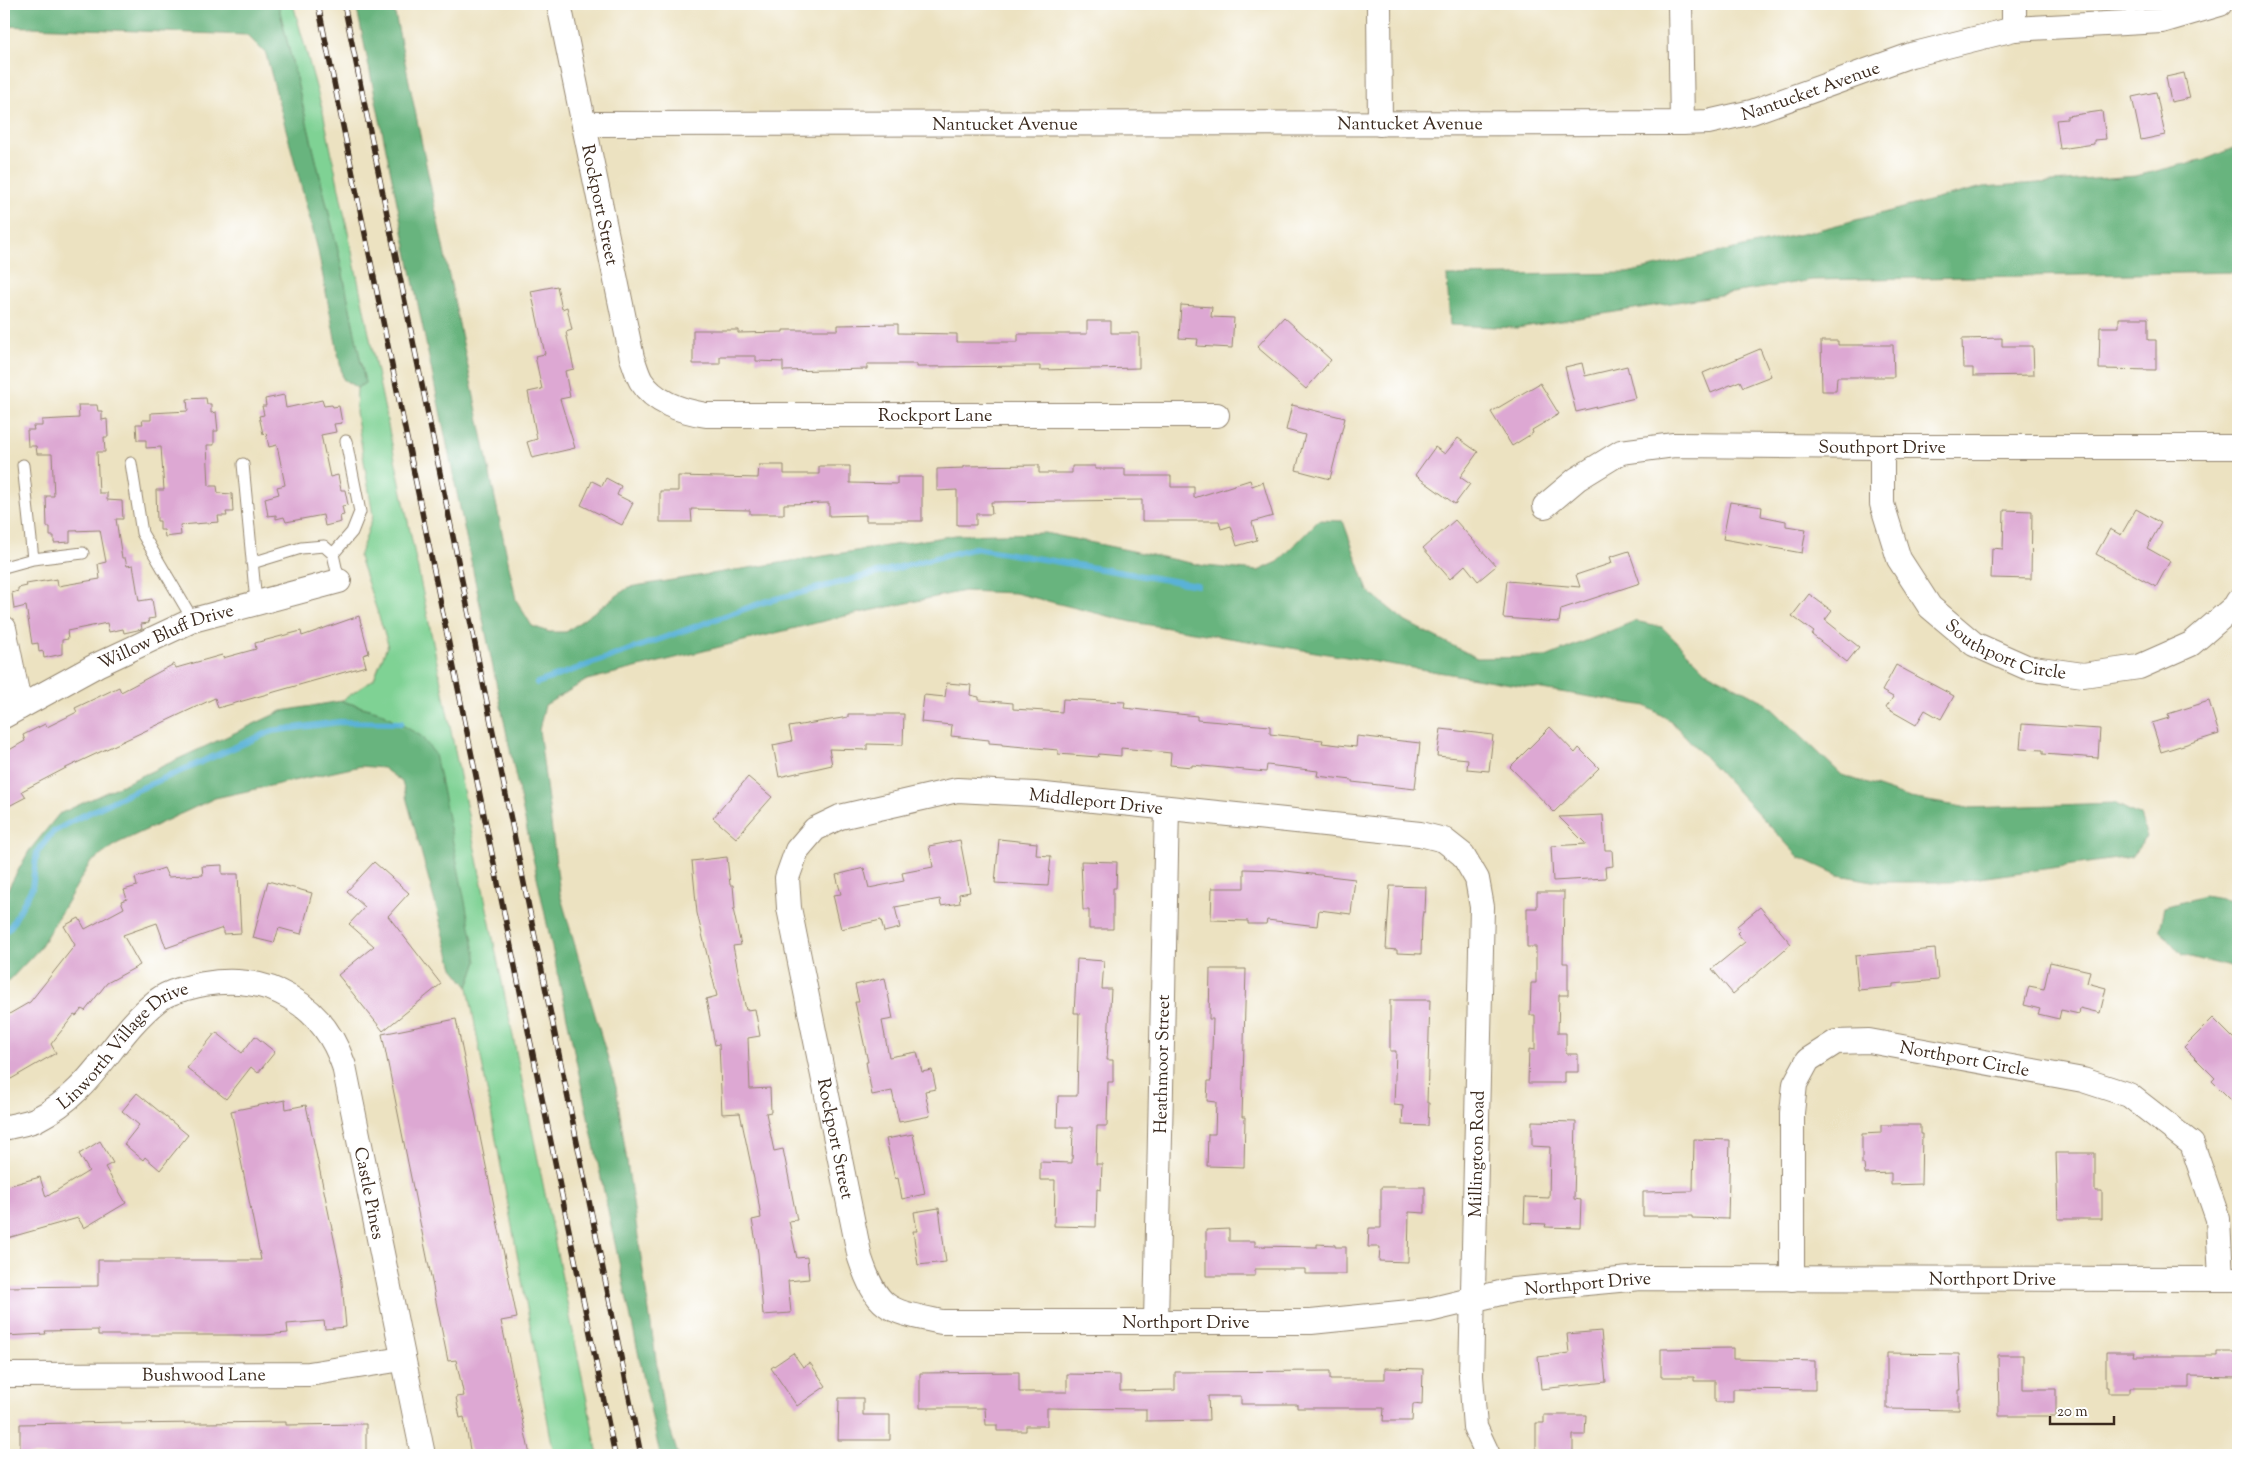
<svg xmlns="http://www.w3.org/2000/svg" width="2242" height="1459" viewBox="0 0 2242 1459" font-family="'Sorts Mill Goudy',serif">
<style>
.green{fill:#7fd294;stroke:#5d7e59}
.forest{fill:#67b47e;stroke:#516f4e}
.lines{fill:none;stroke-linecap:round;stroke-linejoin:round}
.stream{stroke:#5ab2d7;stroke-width:6}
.building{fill:#dda8d3}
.lane-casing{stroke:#948670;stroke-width:13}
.street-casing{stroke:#948670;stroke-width:26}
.lane{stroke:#fff;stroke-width:11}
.street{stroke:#fff;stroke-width:24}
.rail-casing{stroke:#3b2a1e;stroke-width:5.5}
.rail{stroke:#fff;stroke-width:4;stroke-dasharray:11;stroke-linecap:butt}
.labels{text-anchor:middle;stroke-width:4;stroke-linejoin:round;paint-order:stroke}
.street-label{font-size:18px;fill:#3b2a1e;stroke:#fff}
</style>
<rect width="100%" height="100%" fill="#fff"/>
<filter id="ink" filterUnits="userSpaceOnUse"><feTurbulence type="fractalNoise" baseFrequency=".02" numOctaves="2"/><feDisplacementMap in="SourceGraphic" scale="10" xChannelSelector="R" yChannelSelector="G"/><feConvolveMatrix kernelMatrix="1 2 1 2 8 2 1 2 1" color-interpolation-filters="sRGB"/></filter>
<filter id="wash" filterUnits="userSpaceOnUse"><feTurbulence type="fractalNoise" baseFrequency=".0096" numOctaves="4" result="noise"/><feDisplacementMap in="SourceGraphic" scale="20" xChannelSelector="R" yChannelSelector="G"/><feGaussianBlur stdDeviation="1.12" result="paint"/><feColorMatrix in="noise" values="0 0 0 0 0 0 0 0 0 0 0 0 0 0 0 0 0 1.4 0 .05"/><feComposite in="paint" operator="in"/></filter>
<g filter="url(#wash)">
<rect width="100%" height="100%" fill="#ece2c1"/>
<path class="green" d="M278,4H293L323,112L427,613L598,1455H554L468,987L477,961L380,712L341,701L374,679L388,644L359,557L373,516L356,412L357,388L365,383L339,255Z"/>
<path class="forest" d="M4,4H278L339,255L365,383L357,388L343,379L317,246L266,54L247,35L4,26Z
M356,4H393L516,600L532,626L549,632H566L629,587L956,535L1045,533L1205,566L1258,571L1278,562L1319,520L1343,521L1368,591L1406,622L1477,658L1546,657L1635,621L1662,627L1706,671L1765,702L1842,775L1910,798L1969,808L2114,803L2140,816L2147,837L2131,857L1950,882H1879L1838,875L1799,857L1671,721L1646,706L1132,622L1015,593L964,591L836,618L587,680L545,705L539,730L560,894L616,1087L663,1407L678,1455H660L509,745Z
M2238,146V272L1812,280L1517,328L1450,325L1447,276L1627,273L1806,233L1983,187L2136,176L2209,158Z
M341,701L380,712L421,736L435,754L477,961L468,987L453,968L402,782L383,768L361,766L215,798L118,843L90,863L39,949L4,986V896L29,851L59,814L282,711Z
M2204,896L2238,902V969L2182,955L2160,930L2165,907Z"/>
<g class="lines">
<path class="stream" d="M537,683L764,602L975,548L1197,585
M4,933L11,926L32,888L37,852L53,832L78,818L128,794L272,731L339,722L401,723"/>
</g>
<g id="blocks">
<path class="building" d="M2184,73L2190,98L2171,102L2166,77Z
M2156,92L2165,135L2141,140L2132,97Z
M2102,111L2106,139L2094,140V144L2060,149L2056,120L2067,119V116Z
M557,286L562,309L567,307L572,330L566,332L574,369L565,371L570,397L560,399L575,448L532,458L527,442L537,439L528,392L542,389L535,356L545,354L531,291Z
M1181,305L1212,307L1211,317L1234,318L1232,348L1197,346L1198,339L1179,338Z
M1284,317L1331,360L1306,389L1257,347Z
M2119,318H2148V340H2156V370L2099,369L2100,327H2119Z
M1087,321H1111V333H1139V368L1040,370V366L917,367V364H867V369L783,371V362L756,361V356H720V364H693V330H738V333L783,332V330H838V325L898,324V333L957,334V342H1018V334H1087Z
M2002,338V346H2033L2034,375L1973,376V368H1963L1962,339Z
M1821,341H1838V345H1893L1894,377H1837L1836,391H1822Z
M1760,349L1771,376L1743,387L1740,381L1711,393L1703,373Z
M1582,363L1585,376L1627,366L1635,398L1576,412L1565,367Z
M1540,383L1559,414L1532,430L1533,433L1512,446L1491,412Z
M284,395L286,408L322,400L324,406L332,405L333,407L339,406L342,423L334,424L336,432L321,435L330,477L338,475L341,490H345L348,505L342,506L344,515L340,516L341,522L325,526L323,515L286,522L284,517L276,519V515L268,516L265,498L279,494L277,487L285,485L277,445L269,447L266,433L263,434L259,416L264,415L262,406H266L265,399Z
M206,398L207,404H211V413L216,412L218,431H214V445H207L209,486H217L218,493L232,494L233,512H226L227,516H218L219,522L180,525L181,535L165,537L164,530H160V521H157L156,490H164L161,447L146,448V440H137L136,424H143L142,420H151V413L188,411L187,399Z
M78,405H97L98,411H102V420L107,419L108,437H104L105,452H97L99,493H107V500L122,501L123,519H116L122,558H125L127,566L133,565L139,601L152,599L155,618L148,619L149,623L141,624L142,629L124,633L123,629L109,632L107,623L67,631L68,639L62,640V654L44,658L43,651L39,652L38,643L32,644L26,606L14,609L12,593L18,591V588L27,586L26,584L57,579L58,586L100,579L98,564L106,562L100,530L70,531V542L54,543V536H50V527H47L46,496H54L52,454H37L36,446H28L27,430H34L33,426H42V420L79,418Z
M1292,405L1345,418L1330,479L1296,470L1305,435L1286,430Z
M1458,438L1478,452L1460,477L1470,484L1455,504L1415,475L1435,447L1445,454Z
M759,465H784V474H819V466H850V483L897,484V477H922V521H866V515L829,516V503L784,504V514H750V510L691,509L692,522H660V491H678V476L758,478Z
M1039,465V473H1072V466H1095V469H1125V476H1171V487H1194V498L1250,480L1252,486L1263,482L1273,516L1252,522L1257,540L1237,546L1231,526L1221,529L1219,521H1142V500L991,502L992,514H976V525H957V490L937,491V469L964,468V466Z
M606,478L621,486L617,495L633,503L622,525L581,505L592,481L602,486Z
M1730,502L1762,507L1761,516L1786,521V526L1806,529L1802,553L1723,539Z
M2136,509L2161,523L2147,548L2170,561L2156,587L2096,554L2110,529L2121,535Z
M2004,510L2032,511L2031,579L1991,578L1992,548L2003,549Z
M1455,520L1496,566L1478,581L1465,565L1450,579L1423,548Z
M1629,551L1640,583L1561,609L1559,622L1503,618L1507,581L1580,587L1576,575L1612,563L1610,557Z
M1809,594L1832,611L1825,620L1859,647L1847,662L1812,635L1814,632L1792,616Z
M359,616L369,653L363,655L366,666L218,708L215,698L66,768L22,791L26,797L9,806L5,800H4V753L25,741L23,735L45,724L47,727L77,712L75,708L119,687L121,692L174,664L176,668L222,655L223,658L256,649L255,643L301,631L302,636Z
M1896,665L1954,696L1941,719L1925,710L1916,725L1886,708L1893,697L1882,691Z
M947,683L971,685L970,695L979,697V700L1013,703V709L1062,712L1063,699L1125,702L1124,708L1197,716V720L1270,726V734L1323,740L1322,743L1356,747L1357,736L1420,743L1415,789L1352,782V780L1317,776L1318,771L1267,765L1266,772L1192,765V767L1170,765L1171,753L1121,748V756L1099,754L1098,757L1058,754V750L1002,745V744L989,743V740L951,736L952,725L921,722L924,695L945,697Z
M2209,701L2219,734L2161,752L2152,723L2169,718L2168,714Z
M848,714H904L903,745L867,744V750L829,749L832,765L779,777L773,745L792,741L789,727L848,717Z
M2022,724L2100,729L2098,758L2043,754V750L2020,749Z
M1550,727L1575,753L1579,748L1599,768L1554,812L1510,767Z
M1441,729L1493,735L1489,771L1467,769L1468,759L1437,756Z
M748,777L772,797L736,838L713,818Z
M1603,815L1605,850H1612L1613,866L1605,867L1606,878L1553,881L1551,846L1586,844L1559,817Z
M999,839L1037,843L1036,855L1051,856L1048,886L995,883Z
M960,840L970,892L959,894L960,903L941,906L940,899L895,907L900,928L884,932L881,920L841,929L833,895L841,894L836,875L864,868L869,888L904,881L902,873L933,867L929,846Z
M727,857L730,885H733L735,909H733L741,945L733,946L746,1010L755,1009L760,1036L748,1038L750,1089L770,1088L771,1112L766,1113L774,1151L783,1149L787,1169L797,1220L789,1221L797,1258L807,1257L809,1279L788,1281L791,1313L763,1315L758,1253L752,1220L761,1218L758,1198L740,1113L722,1114L719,1044L715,1045L706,999L717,996L697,913L692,861Z
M1081,861L1117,862L1116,888H1113V929H1089V910H1083Z
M374,862L409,893L388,916L441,984L383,1031L338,975L374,946L349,924L365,907L347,891Z
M222,865V874H238L241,933L223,934V928L166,948L157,923L123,935L140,965L107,983L85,1011L82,1009L76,1016L74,1015L51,1044L56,1053L11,1079L4,1067V1017L30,1002L75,945L64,926L79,918L85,929L124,908L121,901L127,899L124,890L137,886L135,878L164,868L168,877L203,875L202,866Z
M1244,869L1277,870L1355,879L1351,914L1319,910L1317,926L1267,920L1266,924H1248V921L1211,920L1212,888H1244Z
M268,881L312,893L301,934L279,928L274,943L253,938Z
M1390,886L1426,887L1425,912H1423L1422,918L1421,954L1397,953V950L1386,949Z
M1537,892H1564L1563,963H1568V995H1559L1558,1033H1566V1054H1578V1072H1565V1083H1528L1529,1049L1535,1050V1015H1530L1531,983H1536V947H1527V908H1537Z
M1760,907L1791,944L1733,994L1712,969L1745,942L1737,933L1740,930L1737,926Z
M1935,949L1938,980L1893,984V987L1858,990L1855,956Z
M1077,959L1104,961L1102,989H1111L1107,1060H1113V1082H1108L1107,1126H1097L1096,1164H1102L1101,1190L1097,1189L1096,1227L1054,1226L1055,1180H1040V1162L1072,1163L1073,1127H1057L1058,1096H1077L1079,1013H1074Z
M2050,962L2090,971L2087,983L2106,988L2100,1013L2080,1008L2079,1014L2061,1010L2059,1019L2038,1014L2040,1009L2024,1005L2029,986L2044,989Z
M1210,969H1246L1242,1117H1245L1244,1167L1207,1166L1208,1134H1215L1216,1102L1207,1101L1208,1081H1211L1213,1019H1209Z
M885,978L893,1019L882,1021L889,1057L917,1052L922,1072L932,1070L936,1089L925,1091L930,1116L899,1122L892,1091L872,1095L866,1062H868L855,1002H859L855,985Z
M1390,1000H1430L1427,1103H1429L1428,1126L1402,1125L1403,1106L1394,1105L1396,1051H1390Z
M2213,1018L2238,1043V1107L2212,1081L2215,1078L2184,1047Z
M456,1019L517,1318L501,1321L530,1455H471L464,1417L460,1418L456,1397L464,1396L456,1360L448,1361L382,1034Z
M216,1032L242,1053L255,1036L275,1052L258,1073L251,1067L226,1099L187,1068Z
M137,1093L188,1135L160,1170L145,1157L143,1160L124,1144L139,1125L122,1111Z
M285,1100L286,1109L306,1105L341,1272L346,1327L325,1329L324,1321L287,1324L288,1333L265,1335H98V1330L45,1331L46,1334L4,1336V1287L98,1286V1260H261L231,1111Z
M1532,1121L1576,1122L1574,1199L1581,1200L1580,1228L1545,1227L1546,1224L1524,1223L1525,1197L1549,1198L1550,1147L1532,1146Z
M1881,1125H1920V1134H1922L1921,1184L1891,1185V1173L1865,1174L1864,1164H1862V1134L1881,1133Z
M913,1134L925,1194L902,1199L898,1178L895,1179L886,1139Z
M1694,1139L1730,1140L1728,1219L1692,1218V1216H1643V1192L1693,1191Z
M100,1141L113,1163L105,1167L126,1203L84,1228L78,1218L4,1239V1187L40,1177L46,1197L89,1171L79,1154Z
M2056,1153H2095V1191H2102V1219H2058Z
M1381,1187H1425V1213L1409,1212L1408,1262L1379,1261L1380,1247H1368L1369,1228H1381Z
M939,1208L946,1262L918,1265L913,1231H917L914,1212Z
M1229,1229V1241H1255V1246L1317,1247V1244L1335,1245V1247H1346V1274H1305V1269H1255V1276H1206V1230Z
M1601,1331L1606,1382L1541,1389L1538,1357L1569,1353L1567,1334Z
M1733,1348V1359L1815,1361V1390L1733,1389V1402H1715V1381H1694V1377H1661V1349Z
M2106,1352H2134L2133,1356H2217V1352H2238V1377L2189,1376V1388H2130V1393H2108V1387H2106Z
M793,1353L803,1367L810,1363L826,1386L797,1406L771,1368Z
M1887,1353L1959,1354L1961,1390H1959V1410L1887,1409Z
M1998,1355H2023V1389H2056V1416H1999Z
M1385,1368L1423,1369L1422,1405L1413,1404L1412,1421H1383L1384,1408H1297V1404H1241V1396H1208L1209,1420L1146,1421V1409L1047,1408V1426H1026V1431H997V1425H986L985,1408H920V1373L1019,1372V1392H1067V1374L1120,1375V1391L1175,1390V1372L1330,1371V1379H1385Z
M839,1398H863V1415H890V1440H838Z
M1544,1415H1586L1585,1435H1573V1455H1536V1423H1544Z
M121,1422V1424L286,1422V1425L366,1424V1455H20V1424Z"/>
</g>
</g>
<g filter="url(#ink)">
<use href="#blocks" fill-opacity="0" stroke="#948670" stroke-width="1"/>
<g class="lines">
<defs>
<path id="lane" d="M131,463L142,533L193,620
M243,464L256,602
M23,465L33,559
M333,554L352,532L360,512L346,441
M252,563L301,548L324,546L333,554L339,581
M4,567L33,559L83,553"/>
<g id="street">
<path id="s1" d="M559,4L632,358C635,365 637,374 641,381C655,403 681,411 706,415H1217"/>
<path d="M1379,4L1380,124"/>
<path d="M1680,4L1682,123"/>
<path d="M2014,29V4"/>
<path id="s2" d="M584,124L1682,123L1708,122L1752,112L1911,55L2014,29L2162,21L2220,4"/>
<path id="s3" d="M1882,447V504L1899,559L1930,607L1974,644L2026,667L2083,675L2139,667L2191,644L2235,606L2238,601"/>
<path id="s4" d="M1545,506L1577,479L1621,452L1674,445L1882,447H2238"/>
<path d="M4,628L20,707"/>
<path id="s5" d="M4,716L97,665L193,620L339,581"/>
<path id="s6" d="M4,1128C14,1125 27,1124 37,1119C95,1090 111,1037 158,1000C170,991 189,987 204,984C269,973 323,1004 344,1066L423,1455"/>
<path id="s7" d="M1792,1279V1113L1795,1084L1808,1060L1836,1042L1869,1041L2083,1080L2129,1095L2192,1144L2218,1219L2221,1279"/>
<path id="s8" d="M1156,1322L1167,808"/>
<path id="s9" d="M4,1375L309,1374L402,1359"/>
<path id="s10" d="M1488,1455L1475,1427L1471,1376L1482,907L1477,879L1463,855L1444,840L1420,834L1035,794L957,790L840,817L815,829L797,850L787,878L789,908L860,1258C878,1312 890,1311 942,1322H1311L1429,1310L1513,1290L1640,1278L2238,1279"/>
</g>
</defs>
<use href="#lane" class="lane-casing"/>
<use href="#street" class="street-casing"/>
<use href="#lane" class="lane"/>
<use href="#street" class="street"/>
<defs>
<path id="rail" d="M318,4L615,1455
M344,4L641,1455"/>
</defs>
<use href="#rail" class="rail-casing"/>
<use href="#rail" class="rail"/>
</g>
</g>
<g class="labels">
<g class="street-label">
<text dy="6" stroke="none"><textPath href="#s2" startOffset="1231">Nantucket Avenue</textPath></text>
<text dy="6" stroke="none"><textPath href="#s2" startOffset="421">Nantucket Avenue</textPath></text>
<text dy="6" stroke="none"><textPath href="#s2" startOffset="826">Nantucket Avenue</textPath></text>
<text dy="6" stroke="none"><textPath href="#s1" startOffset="205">Rockport Street</textPath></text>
<text dy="6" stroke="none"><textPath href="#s1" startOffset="691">Rockport Lane</textPath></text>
<text dy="6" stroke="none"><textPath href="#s4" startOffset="355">Southport Drive</textPath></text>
<text dy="6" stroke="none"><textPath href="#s5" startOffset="181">Willow Bluff Drive</textPath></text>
<text dy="6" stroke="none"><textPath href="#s3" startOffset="261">Southport Circle</textPath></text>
<text transform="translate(1096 801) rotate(6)" y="6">Middleport Drive</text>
<text dy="6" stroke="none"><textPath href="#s6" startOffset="149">Linworth Village Drive</textPath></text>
<text dy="6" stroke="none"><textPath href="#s7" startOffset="386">Northport Circle</textPath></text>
<text dy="6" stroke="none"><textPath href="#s8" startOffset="258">Heathmoor Street</textPath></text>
<text dy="6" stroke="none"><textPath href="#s10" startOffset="1592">Rockport Street</textPath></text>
<text dy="6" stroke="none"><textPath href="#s10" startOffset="304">Millington Road</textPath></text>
<text dy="6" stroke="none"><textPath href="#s6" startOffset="562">Castle Pines</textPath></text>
<text dy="6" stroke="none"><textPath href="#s10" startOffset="2881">Northport Drive</textPath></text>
<text dy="6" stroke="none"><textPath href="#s10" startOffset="2476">Northport Drive</textPath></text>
<text dy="6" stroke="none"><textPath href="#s10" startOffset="2071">Northport Drive</textPath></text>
<text dy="6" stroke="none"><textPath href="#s9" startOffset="200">Bushwood Lane</textPath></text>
</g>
</g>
<rect width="2242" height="1459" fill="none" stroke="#fff" stroke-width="20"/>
<path d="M2050 1416v8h64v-8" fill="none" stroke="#3b2a1e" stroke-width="2.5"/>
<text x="2057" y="1416" font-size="15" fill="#3b2a1e" stroke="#ffffff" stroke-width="4" paint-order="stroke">20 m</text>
</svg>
